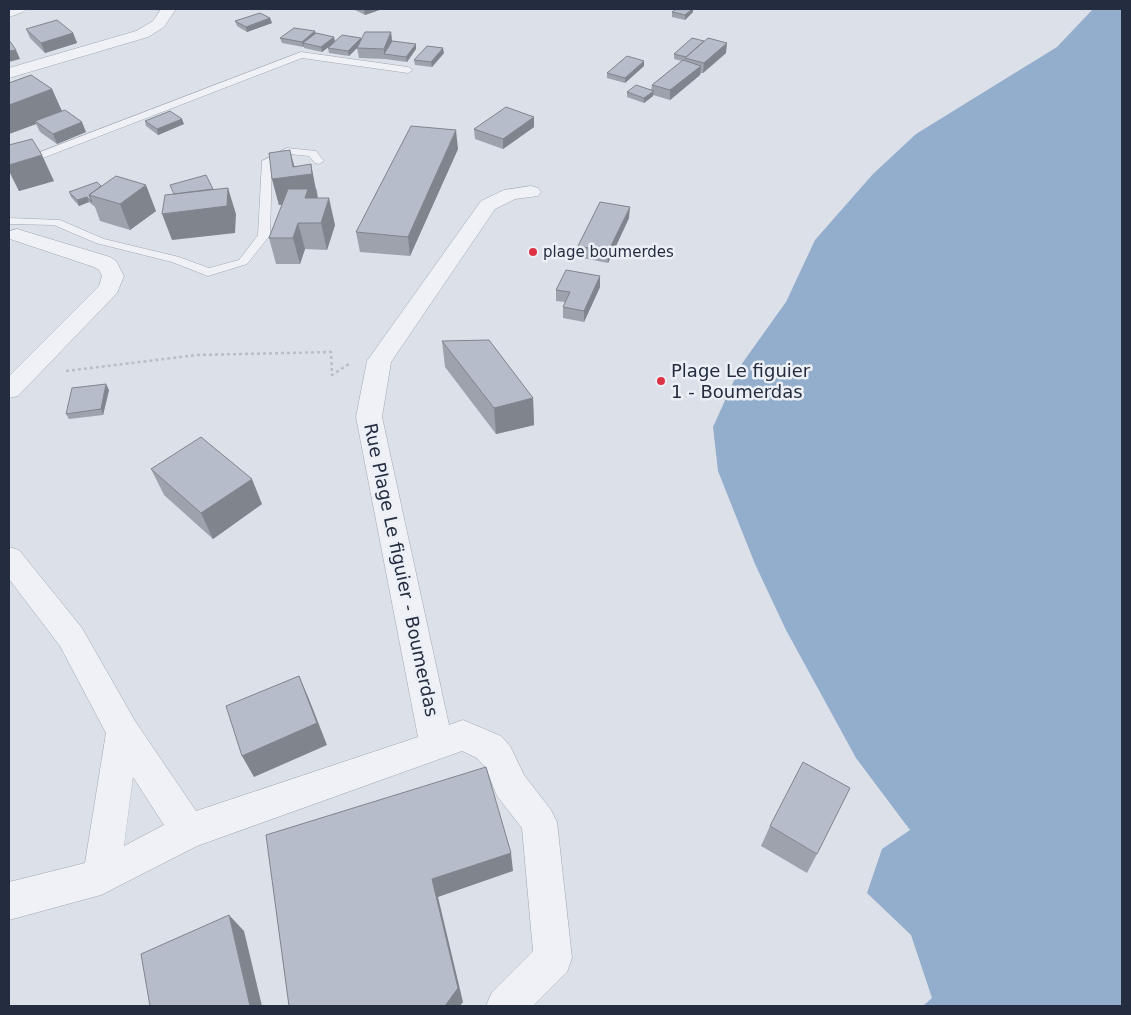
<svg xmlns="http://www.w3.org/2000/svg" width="1131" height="1015" viewBox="0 0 1131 1015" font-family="'DejaVu Sans',sans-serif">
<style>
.water{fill:#93adcd}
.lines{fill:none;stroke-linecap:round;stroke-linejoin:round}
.lane-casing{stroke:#a1a7b2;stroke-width:1}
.street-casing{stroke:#a1a7b2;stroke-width:1}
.path{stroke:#babec7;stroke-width:2.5;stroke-dasharray:3 3;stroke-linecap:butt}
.lane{fill:#eff1f6;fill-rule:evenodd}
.street{fill:#eff1f6;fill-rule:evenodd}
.wall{fill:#9da2ad}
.shaded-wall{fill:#7f848d}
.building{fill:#b6bcc9;stroke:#7f848d}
.poi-dot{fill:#dd3245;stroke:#ecf0f6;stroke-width:2}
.labels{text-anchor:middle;stroke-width:5;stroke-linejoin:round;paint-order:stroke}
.far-poi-label{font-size:15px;fill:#242d40;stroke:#ecf0f6;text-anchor:start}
.poi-label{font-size:18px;fill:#242d40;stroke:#ecf0f6;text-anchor:start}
.street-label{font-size:18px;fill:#242d40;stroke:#ecf0f6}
</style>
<rect width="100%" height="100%" fill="#dce0e8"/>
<path class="water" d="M1093,9H1122V1006H923L932,998L911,935L867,893L882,849L910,830L856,758L786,630L755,564L718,471L713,427L741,365L786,302L815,240L873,174L916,134L1057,47Z"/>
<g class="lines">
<defs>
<path id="lane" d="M301,52L408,67L413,70L408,73L302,58L9,171V164Z
M287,148L316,151L324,161L319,164L315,163L309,156L289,154L272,162L270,235L247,264L208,276L172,262L96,243L54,225L9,224V218L60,220L104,239L179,257L209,268L239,260L258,235L262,161Z"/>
<path id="street" d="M9,9H26L23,12L9,17Z
M161,9H176L164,27L148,37L9,78V68L136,31L153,21Z
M531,186L538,188L541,192L538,196L515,199L495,209L391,362L382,417L449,725L463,720L501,736L510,746L524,775L551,810L557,822L572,958L567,972L533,1006H486L492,992L533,951L522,828L497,796L486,768L477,758L462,751L197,846L101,895L9,920V882L85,863L106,733L60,646L9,579V547L19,550L82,628L135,721L196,811L418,737L356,417L367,361L481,201L504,190ZM133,777L164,825L124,846Z
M17,229L110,257L116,261L124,276L117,293L18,396L9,398V376L99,286L102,276L99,270L94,267L10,239V231Z"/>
</defs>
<use href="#lane" class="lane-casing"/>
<use href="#street" class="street-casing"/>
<path class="path" d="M66,371L197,355L331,352L332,375L349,364"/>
<use href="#lane" class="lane"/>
<use href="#street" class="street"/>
</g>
<path class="wall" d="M353,9H382L365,15Z
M672,12H693L685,20L672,17Z
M270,18L272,23L247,32L237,26L235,21Z
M26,29L73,33L77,43L45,53L30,38Z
M315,31L316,34L334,37L335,42L322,52L304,48V46L303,47L282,43L280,38Z
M391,32L392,42L416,44V49L407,62L385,59L359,58L357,48L358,47L349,56L329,53L328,48L362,39Z
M704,42L726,53L703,73H701L700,75L670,100L653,95V96L644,103L627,97V92L651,90L652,85L682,61L674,59V54Z
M444,53L432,67L415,65L414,60Z
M644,66L625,83L607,78V73Z
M52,89L62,111L86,132L57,144L40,132L36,124L9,134Z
M145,121L184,124L158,135L146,126Z
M534,127L503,149L475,139L474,129Z
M9,145L54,181L19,191L9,172Z
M458,149L410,256L360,252L356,232Z
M294,166L317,190L318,198L335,225L327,250L305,249L300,264H276L269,238L282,205H279L272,179Z
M101,186L156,211L130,230L100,221L95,207L89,202L79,206L71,197L69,192Z
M629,218L608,263L578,257V246Z
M600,276V287L584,322L563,318V307L565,302L556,301V290Z
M442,341L533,398L534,425L496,434L445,367Z
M109,390L103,415L69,419L66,414Z
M151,469L262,504L213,539L164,495Z
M770,826L817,854L807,873L761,846Z"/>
<path class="shaded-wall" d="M368,9H382L365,15L364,10Z
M692,9H693V12L685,20V15Z
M270,18L272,23L247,32L246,27Z
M315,31L316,36L303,43L304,46L303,47L302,42Z
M391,32L392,42L384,54V49Z
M73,33L77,43L45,53L41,43Z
M334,37L335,42L322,52L321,47Z
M361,38L362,43L349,56L348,51Z
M727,43L726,53L703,73L704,63Z
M416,44V49L407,62L406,57Z
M443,48L444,53L432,67L431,62Z
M16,50L20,59L9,62V51Z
M644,61V66L625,83V78Z
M701,66L700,75L670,100V90Z
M52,89L63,114L35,121L36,124L9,134V105Z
M654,91L653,96L644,103V98Z
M534,117V127L503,149V139Z
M182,119L184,124L158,135L157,129Z
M82,122L86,132L57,144L53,134Z
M456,130L458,149L410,256L408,237Z
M290,150L297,176L311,164L318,200L311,224L306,201L279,205L272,179L293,167Z
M42,155L54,181L19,191L9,170V165Z
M146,185L156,211L130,230L120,204Z
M228,188L236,214L235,233L172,240L162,214Z
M87,197L89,202L79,206L77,200Z
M329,198L335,225L327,250L321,223Z
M630,207L629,218L608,263V252Z
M298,223L305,249L300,264L293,238Z
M600,276V287L584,322V311Z
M106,384L109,390L103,415L101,409Z
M533,398L534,425L496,434L494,408Z
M252,479L262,504L213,539L201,513Z
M299,676L309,699L327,745L254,777L242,756Z
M511,853L513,871L438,897L463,1002L460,1006H445L432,879Z
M229,915L244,931L262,1006H250Z"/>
<path class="building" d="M676,9H692L685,15L672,12Z
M260,13L270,18L246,27L235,21Z
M57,20L73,33L41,43L26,29Z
M294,28L315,31L302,42L280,38Z
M365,32H391L384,49L357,48Z
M316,33L334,37L321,47L303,43Z
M342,35L361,38L348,51L328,48Z
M692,38L704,41L686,57L674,54Z
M708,38L727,43L704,63L685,58Z
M9,40L16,50L9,51Z
M392,41L416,44L406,57L384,54Z
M427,46L443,48L431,62L414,60Z
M627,56L644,61L625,78L607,73Z
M683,60L701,66L670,90L652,85Z
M31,75L52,89L9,105V83Z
M636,85L654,91L644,98L627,92Z
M506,107L534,117L503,139L474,129Z
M65,110L82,122L53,134L35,121Z
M170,111L182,119L157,129L145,121Z
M411,126L456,130L408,237L356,232Z
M32,139L42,155L9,165V145Z
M290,150L293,167L311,164L312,174L272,179L269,153Z
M206,175L213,189L174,194L170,185Z
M116,176L146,185L120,204L89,195Z
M97,182L101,186L89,195L92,202L87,197L77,200L69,192Z
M228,188L227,206L162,214L165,195Z
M288,189H308L305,198H329L321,223H298L293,238H269Z
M600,202L630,207L608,252L578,246Z
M566,270L600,276L584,311L563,307L570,292L556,290Z
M489,340L533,398L494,408L442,341Z
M106,384L101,409L66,414L72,388Z
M201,437L252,479L201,513L151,469Z
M299,676L317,723L242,756L226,706Z
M803,762L850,788L817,854L770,826Z
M486,767L511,853L432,879L458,988L445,1006H289L266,835Z
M229,915L250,1006H150L141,954Z"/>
<g class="poi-dot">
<circle cx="533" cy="252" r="5"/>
<circle cx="661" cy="381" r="5"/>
</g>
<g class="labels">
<g class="far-poi-label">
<text x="543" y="257">plage boumerdes</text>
</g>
<g class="poi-label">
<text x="671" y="377">Plage Le figuier<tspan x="671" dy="21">1 - Boumerdas</tspan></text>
</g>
<g class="street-label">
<text transform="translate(401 570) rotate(78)" y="6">Rue Plage Le figuier - Boumerdas</text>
</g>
</g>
<rect width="1131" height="1015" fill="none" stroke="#242d40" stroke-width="20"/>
</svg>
